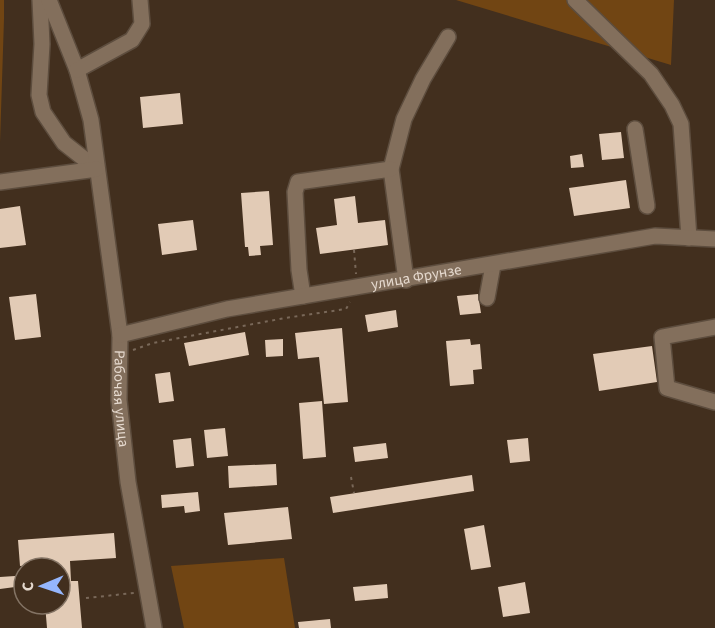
<svg xmlns="http://www.w3.org/2000/svg" width="715" height="628" viewBox="0 0 715 628" font-family="'Source Sans 3',sans-serif">
<style>
.green{fill:#714513}
.building{fill:#e2cbb6}
.lines{fill:none;stroke-linecap:round;stroke-linejoin:round}
.minor-casing{stroke:#5d4d3e;stroke-width:18}
.path{stroke:#796859;stroke-width:2;stroke-dasharray:3 4.5;stroke-linecap:butt}
.minor{stroke:#836f5c;stroke-width:15}
.labels{text-anchor:middle;stroke-width:6;stroke-linejoin:round;paint-order:stroke}
.street-label{font-size:15px;fill:#e5d9ce;stroke:#422f1e}
</style>
<rect width="100%" height="100%" fill="#422f1e"/>
<path class="green" d="M0,0H4V19L0,143Z
M456,0H674L671,65Z
M284,558L295,628H184L171,566Z"/>
<path class="building" d="M180,93L183,124L143,128L140,97Z
M621,132L624,158L602,160L599,134Z
M582,154L584,167L571,168L570,156Z
M626,180L630,208L574,216L569,188Z
M269,191L273,245L260,246L261,255L249,256L248,247H245L241,193Z
M355,196L358,223L385,220L388,245L320,254L316,228L337,225L334,199Z
M20,206L26,245L0,248V209Z
M193,220L197,250L162,255L158,224Z
M36,294L41,337L15,340L9,297Z
M478,294L481,313L460,315L457,296Z
M396,310L398,327L368,332L365,315Z
M342,328L348,402L324,404L319,357L298,359L295,333Z
M245,332L249,355L189,366L184,343Z
M283,339V356L266,357L265,340Z
M470,339L471,345L480,344L482,369L473,370L474,384L450,386L446,341Z
M652,346L657,382L599,391L593,354Z
M170,372L174,401L159,403L155,374Z
M322,401L326,457L303,459L299,403Z
M225,428L228,456L207,458L204,430Z
M191,438L194,466L176,468L173,440Z
M528,438L530,461L510,463L507,440Z
M386,443L388,458L355,462L353,447Z
M276,464L277,485L229,488L228,466Z
M472,475L474,491L333,513L330,497Z
M198,492L200,511L185,513L184,506L162,508L161,495Z
M288,507L292,539L228,545L224,513Z
M484,525L491,567L471,570L464,529Z
M114,533L116,558L70,561L71,581H78L82,628H47L45,604H60V568H55V563L20,566L18,540Z
M15,576V587L0,589V577Z
M525,582L530,613L503,617L498,587Z
M387,584L388,598L355,601L353,587Z
M330,619L331,628H299L298,622Z"/>
<g class="lines">
<defs>
<g id="minor">
<path d="M40,0L42,44L39,95L43,112L64,143L97,169"/>
<path id="s1" d="M49,0L77,70L91,120L120,335L119,400L128,482L154,628"/>
<path d="M575,0L651,74L672,105L681,124L689,238"/>
<path d="M77,70L132,40L142,24L140,0"/>
<path d="M635,129L647,206"/>
<path d="M0,182L97,169"/>
<path d="M406,280L391,169L404,119L423,79L448,37"/>
<path d="M303,296L299,270L295,192L298,182L391,169"/>
<path d="M487,298L493,265"/>
<path d="M715,327L662,337L667,388L715,402"/>
<path id="s2" d="M120,335L227,309L655,236L715,239"/>
</g>
</defs>
<use href="#minor" class="minor-casing"/>
<path class="path" d="M354,250L356,274
M133,350L153,343L285,318L346,309L350,302
M351,477L354,493
M86,598L134,593"/>
<use href="#minor" class="minor"/>
</g>
<g class="labels">
<g class="street-label">
<text dy="5" stroke="none"><textPath href="#s2" startOffset="302">улица Фрунзе</textPath></text>
<text dy="5" stroke="none"><textPath href="#s1" startOffset="408">Рабочая улица</textPath></text>
</g>
</g>
<g transform="translate(42 586) rotate(268)"><circle r="28" fill="#422f1e" stroke="#837364" stroke-width="1.5"/>
<path d="M0-4.5L10 22L0 15L-10 22Z" fill="#95b6fd"/>
<text y="-9" font-size="16" font-weight="bold" text-anchor="middle" fill="#e5d9ce">С</text>
</g>
</svg>
